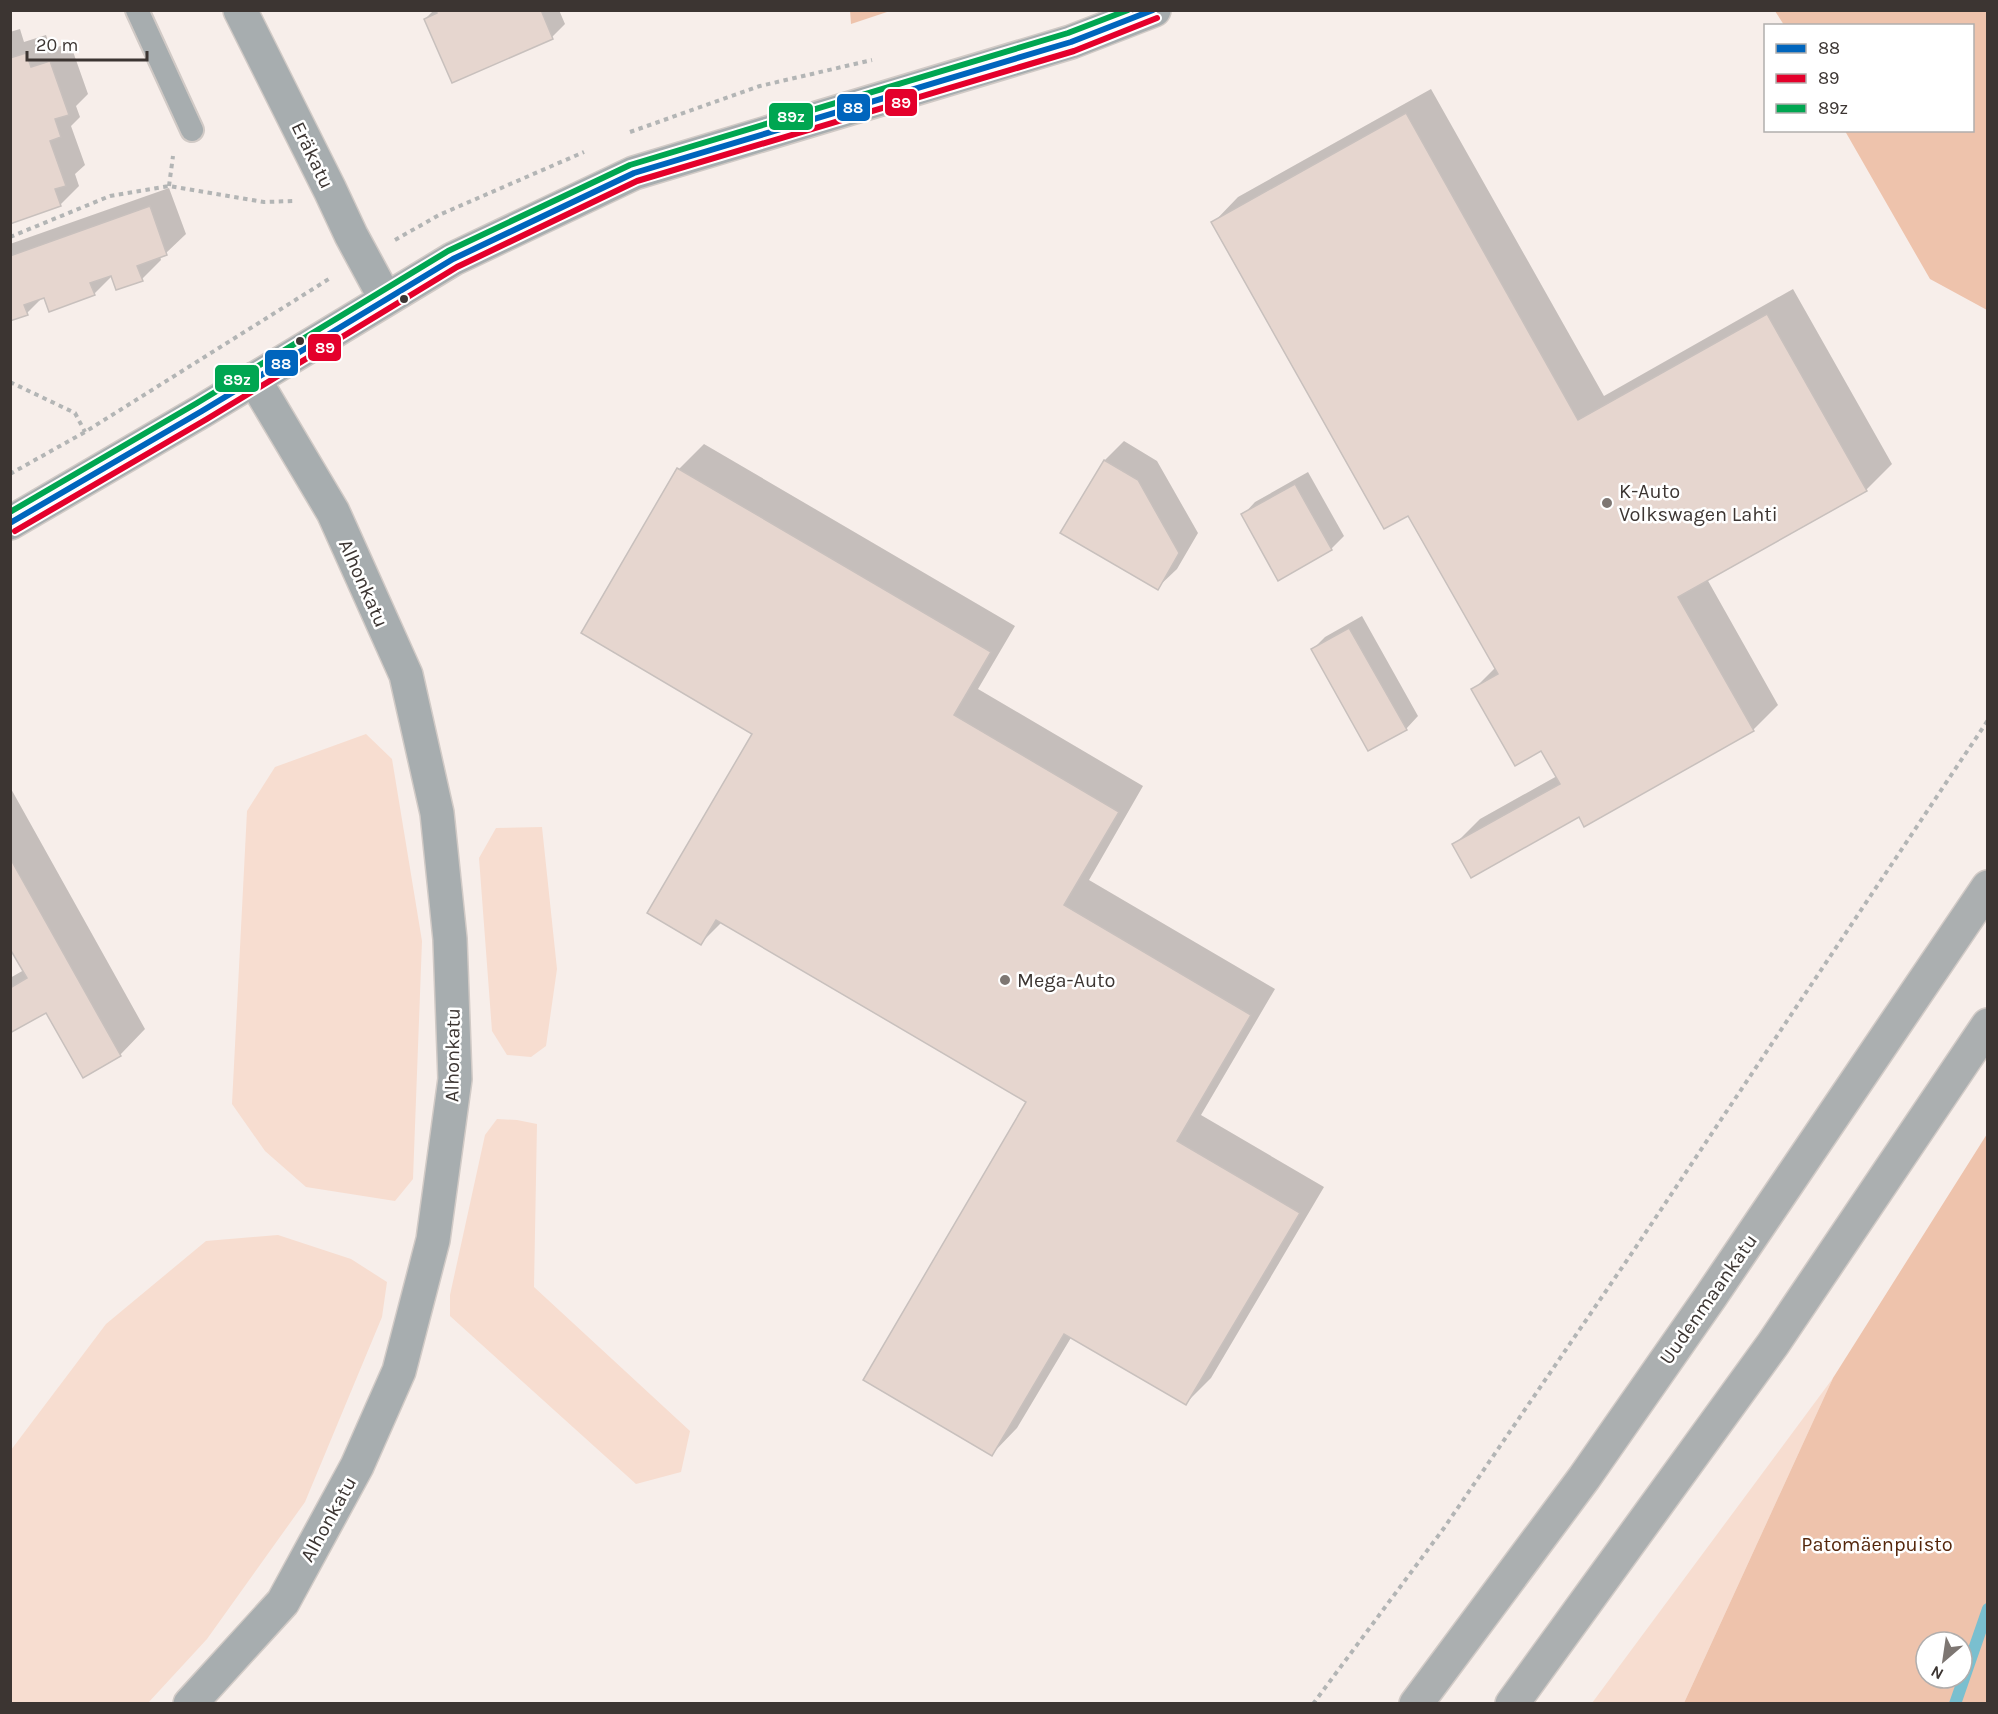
<svg xmlns="http://www.w3.org/2000/svg" width="1998" height="1714" viewBox="0 0 1998 1714" font-family="Karla,sans-serif">
<style>
.green{fill:#f7ddd0}
.forest{fill:#eec3ac;fill-rule:evenodd}
.shadow{fill:#0003}
.lines{fill:none;stroke-linecap:round;stroke-linejoin:round}
.stream{stroke:#7abfcf;stroke-width:12}
.building{fill:#e6d6cf;stroke:#c8c0bd;stroke-width:1.5}
.service-casing{stroke:#d1cac6;stroke-width:26}
.minor-casing{stroke:#d1cac6;stroke-width:36}
.tertiary-casing{stroke:#d1cac6;stroke-width:36}
.primary-casing{stroke:#d1cac6;stroke-width:36}
.path{stroke:#b3b5b5;stroke-width:4;stroke-dasharray:4.5 4.5;stroke-linecap:butt}
.service{stroke:#a7adaf;stroke-width:22}
.minor{stroke:#a7adaf;stroke-width:33}
.tertiary{stroke:#a7adaf;stroke-width:33}
.primary{stroke:#abafb0;stroke-width:33}
.bus-1-casing{stroke:#fff;stroke-width:10}
.bus-2-casing{stroke:#fff;stroke-width:10}
.bus-3-casing{stroke:#fff;stroke-width:10}
.bus-1{stroke:#0065bd;stroke-width:6}
.bus-2{stroke:#e4002b;stroke-width:6}
.bus-3{stroke:#00a651;stroke-width:6}
.bus-dot{fill:#3c3532;stroke:#fff;stroke-width:2}
.poi-dot{fill:#7d7672;stroke:#fff;stroke-width:2}
.labels{text-anchor:middle;stroke-width:5;stroke-linejoin:round;paint-order:stroke}
.street-label{font-size:20px;fill:#3c3532;stroke:#fff}
.poi-label{font-size:20px;fill:#3c3532;stroke:#fff;text-anchor:start}
.park-label{font-size:20px;fill:#54260b;stroke:#fff}
.line-badge{stroke:#fff;stroke-width:2}
.badge-label{font-size:16px;text-anchor:middle;font-weight:bold;fill:#fff}
</style>
<rect width="100%" height="100%" fill="#f7eeea"/>
<path class="green" d="M366,734L392,759L422,941L413,1179L395,1201L306,1187L265,1151L232,1104L247,811L275,767Z
M542,827L557,969L546,1046L531,1057L507,1055L492,1031L479,858L496,828Z
M497,1119L517,1120L537,1124L534,1287L690,1431L681,1472L636,1484L450,1316V1295L485,1135Z
M278,1235L351,1259L387,1282L382,1317L305,1502L207,1639L148,1703H11V1450L106,1324L206,1241Z
M1833,1378L1684,1703H1592Z"/>
<path class="forest" d="M850,10H890V11L851,24Z
M1775,11H1987V310L1930,279L1845,131L1972,130V26L1784,25Z
M1987,1134V1703H1684L1833,1378ZM1926,1642H1962V1678H1926Z"/>
<path class="shadow" d="M434,10H559L565,24L552,37L453,81L425,19Z
M20,29L24,42L46,35L51,49L70,43L88,94L76,106L80,117L71,126L85,165L75,174L79,186L60,205L10,222V32Z
M1431,89L1604,396L1793,289L1892,464L1866,490L1707,579L1778,705L1753,730L1579,815L1454,845L1480,819L1557,776L1542,749L1473,690L1496,667L1409,514L1213,223L1238,197Z
M169,188L186,234L166,253L160,256L161,260L142,279L113,275L94,294L45,295L27,313L10,319V244Z
M1124,441L1157,461L1198,533L1177,569L1157,588L1105,460Z
M704,444L1015,626L978,689L1143,786L1089,880L1275,989L1201,1115L1324,1187L1211,1378L1186,1403L1072,1336L1017,1428L992,1454L1029,1102L722,922L701,943L754,733L679,469Z
M1308,472L1344,536L1331,549L1243,515L1255,502Z
M1362,616L1418,716L1406,729L1313,649L1325,637Z
M10,787L145,1029L120,1055L47,1011L10,1031V978L24,970L10,946Z"/>
<g class="lines">
<path class="stream" d="M1955,1704L1988,1609"/>
</g>
<path class="building" d="M436,10H541L553,39L452,83L424,19L437,13Z
M26,53L31,67L50,61L69,115L55,119L61,137L50,141L66,186L55,189L61,206L10,224V58Z
M1406,113L1578,420L1767,314L1867,491L1678,597L1754,731L1584,827L1579,817L1471,878L1452,844L1560,784L1541,751L1515,766L1471,689L1498,674L1408,516L1384,529L1211,222Z
M150,206L167,255L137,266L143,281L116,290L111,276L90,283L95,295L49,312L44,298L24,305L28,315L10,321V256Z
M1104,460L1138,480L1179,553L1158,590L1060,533Z
M677,468L991,652L954,715L1119,812L1064,905L1251,1015L1177,1141L1300,1213L1186,1405L1064,1334L992,1456L863,1380L1026,1102L716,920L701,945L647,913L752,734L581,633Z
M1295,484L1332,550L1278,581L1241,514Z
M1349,628L1407,730L1368,751L1311,649Z
M10,858L121,1056L83,1078L46,1013L10,1033V988L27,978L10,949Z"/>
<g class="lines">
<defs>
<path id="service" d="M137,10L192,130"/>
<path id="minor" d="M240,10L330,190L351,235L385,298
M190,1704L283,1602L357,1466L399,1371L433,1240L455,1079L450,939L437,813L406,675L333,512L254,379"/>
<path id="tertiary" d="M10,523L202,411L453,259L634,173L1071,42L1154,10"/>
<path id="primary" d="M1416,1704L1584,1478L1711,1296L1988,887
M1512,1704L1773,1344L1988,1025"/>
</defs>
<use href="#service" class="service-casing"/>
<use href="#minor" class="minor-casing"/>
<use href="#tertiary" class="tertiary-casing"/>
<use href="#primary" class="primary-casing"/>
<path class="path" d="M630,132L760,86L872,60
M169,186L173,156
M10,237L110,196L169,186L264,202L294,201
M395,240L439,215L584,152
M10,382L75,413L85,432
M10,474L85,432L332,277
M1313,1704L1444,1528L1634,1250L1988,720"/>
<use href="#service" class="service"/>
<use href="#minor" class="minor"/>
<use href="#tertiary" class="tertiary"/>
<use href="#primary" class="primary"/>
<defs>
<path id="bus-1" d="M10,523L202,411L453,259L634,173L1071,42L1153,10"/>
<path id="bus-2" d="M15,531L207,419L457,267L637,181L1074,51L1157,18"/>
<path id="bus-3" d="M10,512L197,403L448,251L630,165L1068,33L1128,10"/>
</defs>
<use href="#bus-1" class="bus-1-casing"/>
<use href="#bus-2" class="bus-2-casing"/>
<use href="#bus-3" class="bus-3-casing"/>
<use href="#bus-1" class="bus-1"/>
<use href="#bus-2" class="bus-2"/>
<use href="#bus-3" class="bus-3"/>
</g>
<g class="bus-dot">
<circle cx="404" cy="299" r="5"/>
<circle cx="300" cy="341" r="5"/>
</g>
<g class="poi-dot">
<circle cx="1607" cy="503" r="6"/>
<circle cx="1005" cy="980" r="6"/>
</g>
<g class="labels">
<g class="street-label">
<text transform="translate(313 155) rotate(64)" y="7">Eräkatu</text>
<text transform="translate(364 583) rotate(66)" y="7">Alhonkatu</text>
<text transform="translate(452 1055) rotate(-89)" y="7">Alhonkatu</text>
<text transform="translate(1708 1299) rotate(-55)" y="7">Uudenmaankatu</text>
<text transform="translate(328 1519) rotate(-61)" y="7">Alhonkatu</text>
</g>
<g class="poi-label">
<text x="1619" y="498">K-Auto<tspan x="1619" dy="23">Volkswagen Lahti</tspan></text>
<text x="1017" y="987">Mega-Auto</text>
</g>
<g class="park-label">
<text x="1877" y="1551">Patomäenpuisto</text>
</g>
</g>
<g class="line-badge">
<rect x="884" y="88" width="34" height="29" rx="6" fill="#e4002b"/>
<rect x="836" y="93" width="35" height="29" rx="6" fill="#0065bd"/>
<rect x="768" y="102" width="46" height="29" rx="6" fill="#00a651"/>
<rect x="307" y="333" width="35" height="29" rx="6" fill="#e4002b"/>
<rect x="264" y="349" width="35" height="28" rx="6" fill="#0065bd"/>
<rect x="214" y="364" width="46" height="29" rx="6" fill="#00a651"/>
</g>
<g class="badge-label">
<text x="901" y="108">89</text>
<text x="853" y="113">88</text>
<text x="791" y="122">89z</text>
<text x="325" y="353">89</text>
<text x="281" y="369">88</text>
<text x="237" y="385">89z</text>
</g>
<rect width="1998" height="1714" fill="none" stroke="#3c3532" stroke-width="24"/>
<rect x="1764" y="24" width="210" height="108" fill="#ffffff" stroke="#b1aead" stroke-width="1.5"/>
<rect x="1776" y="44" width="30" height="9" fill="#0065bd" stroke="#b1aead" stroke-width="1.5"/>
<text x="1818" y="54" font-size="18" fill="#3c3532">88</text>
<rect x="1776" y="74" width="30" height="9" fill="#e4002b" stroke="#b1aead" stroke-width="1.5"/>
<text x="1818" y="84" font-size="18" fill="#3c3532">89</text>
<rect x="1776" y="104" width="30" height="9" fill="#00a651" stroke="#b1aead" stroke-width="1.5"/>
<text x="1818" y="114" font-size="18" fill="#3c3532">89z</text>
<g transform="translate(1944 1660) rotate(209)"><circle r="28" fill="#ffffff" stroke="#b1aead" stroke-width="1.5"/>
<path d="M0-4.5L10 22L0 15L-10 22Z" fill="#7d7672"/>
<text y="-9" font-size="16" font-weight="bold" text-anchor="middle" fill="#3c3532">N</text>
</g>
<path d="M27 51v9h120v-9" fill="none" stroke="#3c3532" stroke-width="3"/>
<text x="36" y="51" font-size="18" fill="#3c3532" stroke="#ffffff" stroke-width="4.5" paint-order="stroke">20 m</text>
</svg>
